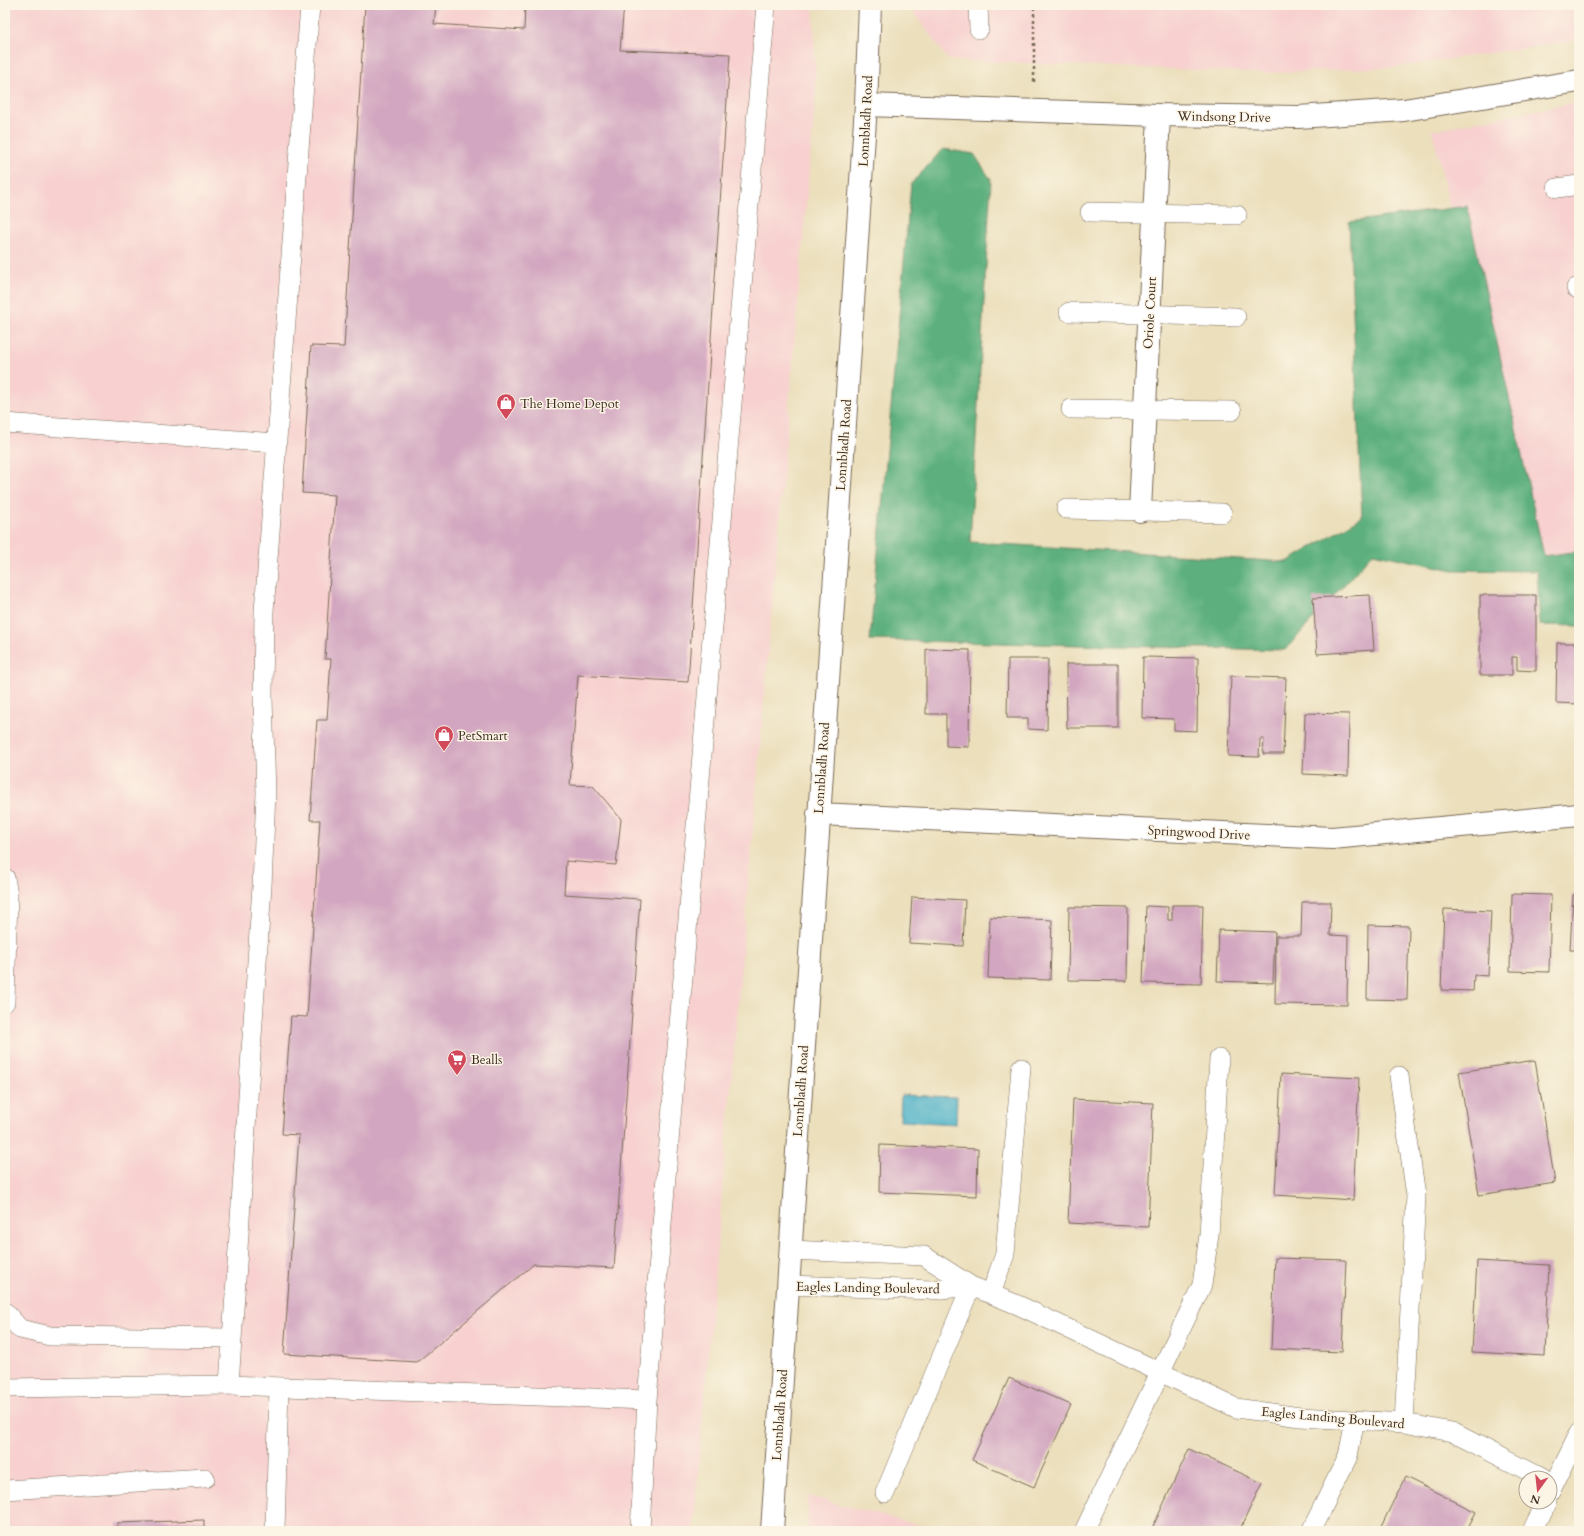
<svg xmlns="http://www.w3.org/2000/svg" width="1584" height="1536" viewBox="0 0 1584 1536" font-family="Cardo,serif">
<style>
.built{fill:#f7d0cf}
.forest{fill:#5db07e;stroke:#4c6d4e}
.water{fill:#47afc6;stroke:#416c72}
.building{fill:#d2a6c0}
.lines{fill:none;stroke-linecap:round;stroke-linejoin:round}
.service-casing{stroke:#796955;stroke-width:20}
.minor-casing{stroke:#796955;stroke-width:24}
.path{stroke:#796955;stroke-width:2.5;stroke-dasharray:3 3;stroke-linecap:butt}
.service{stroke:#fff;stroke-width:19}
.minor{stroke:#fff;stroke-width:22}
.labels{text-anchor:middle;stroke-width:3;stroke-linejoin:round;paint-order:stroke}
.street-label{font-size:13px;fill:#3b2a1e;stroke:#fcf5e5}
.poi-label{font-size:13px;fill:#3b2a1e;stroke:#fcf5e5;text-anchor:start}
</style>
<rect width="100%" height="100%" fill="#fcf5e5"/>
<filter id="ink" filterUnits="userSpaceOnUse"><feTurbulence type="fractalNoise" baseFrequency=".025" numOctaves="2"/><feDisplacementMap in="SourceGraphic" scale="8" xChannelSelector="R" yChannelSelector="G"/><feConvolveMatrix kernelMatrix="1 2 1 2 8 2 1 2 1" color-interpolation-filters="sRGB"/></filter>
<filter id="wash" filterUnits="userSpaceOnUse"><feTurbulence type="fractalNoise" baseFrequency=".012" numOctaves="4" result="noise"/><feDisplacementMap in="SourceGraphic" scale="16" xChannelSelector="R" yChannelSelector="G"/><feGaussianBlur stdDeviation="0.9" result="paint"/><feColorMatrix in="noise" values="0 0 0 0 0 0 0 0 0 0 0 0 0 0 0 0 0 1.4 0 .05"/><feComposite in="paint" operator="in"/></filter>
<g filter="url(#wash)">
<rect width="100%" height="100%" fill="#ebdfbc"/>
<path class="built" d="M5,5H813L816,90L693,1531H5Z
M915,5H1579V40L1396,67L1269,73L949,60L915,15Z
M1579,102V561L1534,566L1432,130Z
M808,1496L941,1531H807Z"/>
<path class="forest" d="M943,149L974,154L991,180L970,542L1287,562L1362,517L1349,222L1467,206L1544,556L1579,551V626L1540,625L1537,571L1453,570L1373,553L1285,650L870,640L911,184Z"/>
<path class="water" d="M901,1095L957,1097L956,1124L900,1121Z"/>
<g id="blocks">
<path class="building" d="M365,5H436L434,24L524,30L525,5H624L620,50L730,54L688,682L578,675L570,785L593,786L621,819L616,865L566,861L564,894L640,899L614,1268L534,1264L417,1362L284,1354L299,1135L282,1134L291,1016L307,1017L320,820H310L317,720H327L331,659H325L335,495L302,493L311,346L344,347Z
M1370,595L1374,650L1317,654L1313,598Z
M1480,595H1536V671L1517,670V657H1512V675H1480Z
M1557,643H1579V704L1556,703Z
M926,649L970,650L969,747L946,746V714H926Z
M1143,657L1198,658L1197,731L1174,730V719L1142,718Z
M1008,659H1048L1047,730L1028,729V718H1007Z
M1066,664H1118V728H1067Z
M1231,676L1286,678L1283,754H1263L1264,739H1260L1259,757L1228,756Z
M1305,713L1349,714L1348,776L1303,774Z
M1512,894L1551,895L1549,972L1510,971Z
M1573,895H1579V950H1570Z
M912,897L965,900L963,946L909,943Z
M1302,902H1331L1330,935L1348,936L1347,1005L1275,1004L1276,936H1301Z
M1172,905H1203L1201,984L1143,983L1146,906L1168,907V920H1172Z
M1069,907L1128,908L1127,981L1068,980Z
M1444,909L1491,911L1488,976L1474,975L1473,991L1441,990Z
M990,917L1052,920L1050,980L988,978Z
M1368,925L1409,926L1407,1000L1367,999Z
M1219,930L1275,932L1273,983L1217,981Z
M1535,1060L1555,1183L1479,1195L1459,1072Z
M1281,1074L1359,1078L1353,1200L1275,1195Z
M1073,1099L1153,1103L1148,1227L1068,1223Z
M880,1145L978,1149L977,1196L879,1192Z
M1275,1258L1346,1260L1342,1352L1271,1349Z
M1477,1261L1549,1265L1545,1356L1472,1352Z
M1009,1378L1071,1405L1034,1487L972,1460Z
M1189,1449L1262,1483L1239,1531H1151Z
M1405,1477L1476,1512L1466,1531H1379Z
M204,1520V1531H117V1523Z"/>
</g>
</g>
<g filter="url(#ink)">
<use href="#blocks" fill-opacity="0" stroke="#796955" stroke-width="1"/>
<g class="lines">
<defs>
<path id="service" d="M978,5L979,29
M1557,188L1579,185
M1090,212L1237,215
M1576,288L1579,287
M1069,312L1236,317
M1071,409L1232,411
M5,423L276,443
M1066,509L1222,513
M5,878L8,895L5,1002
M1399,1076L1416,1196L1404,1423
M790,1250L924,1256L971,1286L1018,1305L1236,1408L1300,1417L1404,1423L1452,1432L1542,1478
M788,1285L933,1290L971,1286
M991,1294L1005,1254L1021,1068
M5,1312L20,1329L50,1336L232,1338
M229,1385L262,886L266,793L263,698L264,611L310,5
M5,1388L229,1385L647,1400
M5,1490L205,1478
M885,1493L971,1286
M1550,1493L1579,1434
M275,1531L279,1387
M640,1531L647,1400L766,5
M1084,1531L1202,1285L1209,1235L1219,1059
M1311,1531L1348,1456L1355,1420
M1532,1531L1546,1502"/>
<path id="minor" d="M866,105L1159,115L1298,117L1404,110L1579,81
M1140,511L1159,115
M818,814L1332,838L1579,815
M772,1531L866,105L870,5"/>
</defs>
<use href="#service" class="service-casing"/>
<use href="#minor" class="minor-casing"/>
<path class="path" d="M1034,82V5"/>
<use href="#service" class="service"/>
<use href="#minor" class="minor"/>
</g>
</g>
<defs>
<symbol id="shop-pin" viewBox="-11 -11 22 30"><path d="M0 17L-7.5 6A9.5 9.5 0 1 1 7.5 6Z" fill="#d1495b" stroke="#fcf5e5"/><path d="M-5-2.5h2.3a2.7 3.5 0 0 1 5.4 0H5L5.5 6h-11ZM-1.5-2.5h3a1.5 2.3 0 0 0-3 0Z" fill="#fff"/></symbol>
<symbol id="supermarket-pin" viewBox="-11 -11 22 30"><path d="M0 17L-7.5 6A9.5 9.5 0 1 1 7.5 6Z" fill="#d1495b" stroke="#fcf5e5"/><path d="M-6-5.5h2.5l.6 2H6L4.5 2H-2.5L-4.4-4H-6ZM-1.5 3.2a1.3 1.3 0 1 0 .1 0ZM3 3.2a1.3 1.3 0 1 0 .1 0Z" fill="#fff"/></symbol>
</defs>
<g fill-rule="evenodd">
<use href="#shop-pin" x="495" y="392" width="22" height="30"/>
<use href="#shop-pin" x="433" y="724" width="22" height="30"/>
<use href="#supermarket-pin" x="446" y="1048" width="22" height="30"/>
</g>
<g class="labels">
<g class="street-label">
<text transform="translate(1224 116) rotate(1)" y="5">Windsong Drive</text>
<text transform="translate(865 121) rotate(-87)" y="5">Lonnbladh Road</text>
<text transform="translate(1149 313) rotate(-87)" y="5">Oriole Court</text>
<text transform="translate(843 445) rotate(-86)" y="5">Lonnbladh Road</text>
<text transform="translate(821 768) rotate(-86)" y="5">Lonnbladh Road</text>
<text transform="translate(1199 832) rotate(3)" y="5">Springwood Drive</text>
<text transform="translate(800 1091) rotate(-86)" y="5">Lonnbladh Road</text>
<text transform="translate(868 1287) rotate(1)" y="5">Eagles Landing Boulevard</text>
<text transform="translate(779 1415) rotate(-86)" y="5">Lonnbladh Road</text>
<text transform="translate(1333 1417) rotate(5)" y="5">Eagles Landing Boulevard</text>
</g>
<g class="poi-label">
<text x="520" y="408">The Home Depot</text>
<text x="458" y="740">PetSmart</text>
<text x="471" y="1064">Bealls</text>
</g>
</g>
<rect width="1584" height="1536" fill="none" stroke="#fcf5e5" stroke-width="20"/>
<g transform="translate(1538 1490) rotate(195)"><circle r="19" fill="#fcf5e5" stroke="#afa495"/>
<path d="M0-3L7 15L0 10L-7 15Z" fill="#d1495b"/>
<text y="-6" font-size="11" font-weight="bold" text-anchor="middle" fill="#3b2a1e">N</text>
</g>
</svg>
